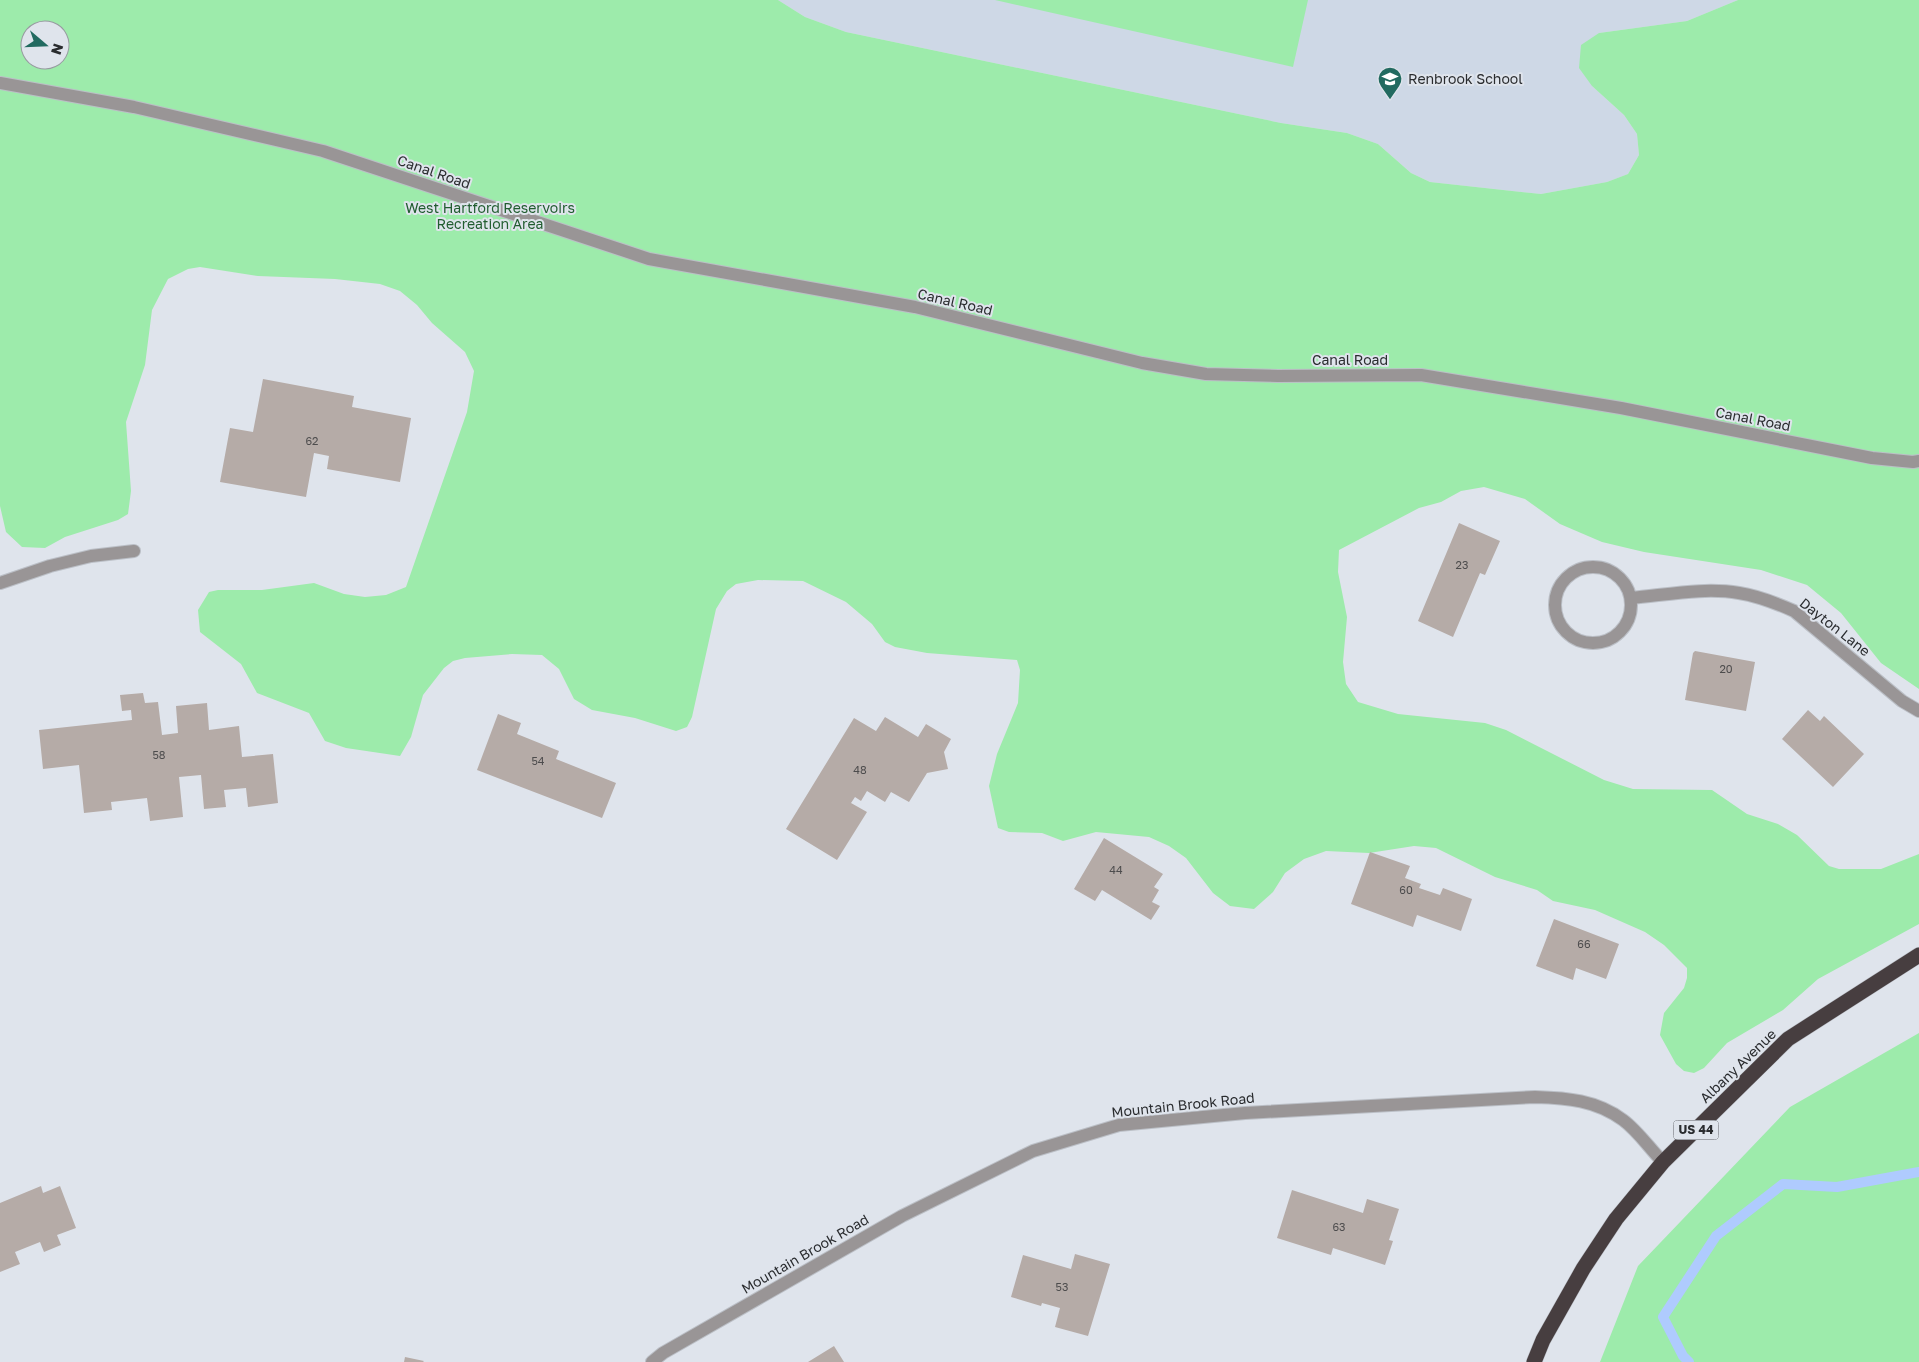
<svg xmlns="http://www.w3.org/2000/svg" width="1919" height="1362" viewBox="0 0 1919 1362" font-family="'Golos Text',sans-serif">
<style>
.built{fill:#ced8e6}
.green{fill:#9debab;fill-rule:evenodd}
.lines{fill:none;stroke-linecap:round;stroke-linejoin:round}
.stream{stroke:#afcbfe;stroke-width:10}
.building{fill:#b5aba7}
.lane-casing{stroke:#bbbfc6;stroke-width:14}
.street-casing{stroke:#bbbfc6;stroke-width:14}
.highway-casing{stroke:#bbbfc6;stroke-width:16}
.lane{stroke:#999596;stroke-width:12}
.street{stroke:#999596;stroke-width:12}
.highway{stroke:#473e40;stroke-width:15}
.labels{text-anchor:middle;stroke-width:4;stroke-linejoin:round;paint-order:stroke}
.number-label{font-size:11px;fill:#4d4c4d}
.shield{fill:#dfe4ec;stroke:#606368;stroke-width:1}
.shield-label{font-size:12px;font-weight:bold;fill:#2a2c2f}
.poi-label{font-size:14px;fill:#2a2c2f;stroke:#dfe4ec;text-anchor:start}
.street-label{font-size:14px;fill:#2a2c2f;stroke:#dfe4ec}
.park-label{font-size:14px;fill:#215d30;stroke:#dfe4ec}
</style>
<rect width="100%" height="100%" fill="#dfe4ec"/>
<path class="built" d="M778,0H1738L1687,21L1599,33L1592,86L1624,115L1637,134L1639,155L1628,174L1607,182L1541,194L1430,182L1411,173L1378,144L1347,133L1281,123L846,32L805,17Z"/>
<path class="green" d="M0,0H778L805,17L846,32L1281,123L1347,133L1378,144L1411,173L1430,182L1541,194L1607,182L1628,174L1639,155L1637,134L1624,115L1592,86L1579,68L1581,45L1599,33L1687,21L1738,0H1919V689L1881,663L1841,613L1807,585L1761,570L1644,552L1602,542L1560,524L1525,499L1484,487L1461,491L1441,502L1419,508L1339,550L1338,572L1347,617L1343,662L1346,684L1358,702L1398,714L1485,723L1506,730L1604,780L1633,789L1712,790L1747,814L1778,824L1797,835L1829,866L1839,869H1881L1919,854V924L1818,979L1783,1010L1727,1043L1704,1068L1694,1073L1684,1071L1676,1064L1660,1035L1664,1013L1684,988L1687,978V968L1664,945L1645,932L1595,910L1553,901L1537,890L1495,877L1436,848L1414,846L1369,853L1326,851L1304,859L1285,873L1273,892L1254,909L1230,906L1213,893L1186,858L1169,846L1149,837L1096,832L1063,841L1042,833L1009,832L998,828L989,786L997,754L1018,703L1020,670L1017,660L927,653L895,647L885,642L872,624L846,602L803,581L758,580L736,584L727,591L716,609L692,717L687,727L676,731L635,718L592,710L574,699L559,669L542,655L512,654L465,658L453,661L444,668L423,695L411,737L400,756L346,748L325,741L309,713L257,693L241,664L200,632L198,610L209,592L218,590H262L314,583L344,594L365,597L386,595L406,587L467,412L474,371L465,352L432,323L417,305L400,291L380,284L335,279L258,276L200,267L188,269L168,279L152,310L145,365L126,422L131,491L128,514L118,520L65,537L45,548L22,547L6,532L0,506ZM30,30H60V60H30Z
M995,0H1308L1293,67Z
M1919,1033V1362H1600L1638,1266L1790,1107Z"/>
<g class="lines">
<path class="stream" d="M1689,1362L1683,1356L1663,1317L1716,1236L1783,1184L1837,1187L1919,1172"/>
</g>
<path class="building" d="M263,379L354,396L352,407L411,418L400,482L327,469L329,456L314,453L306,497L220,482L230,428L253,432Z
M1459,523L1500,541L1485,575L1480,573L1453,637L1418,621Z
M1695,651L1755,662L1746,711L1685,700L1693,653Z
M143,693L145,703L158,702L162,735L178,733L176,706L207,703L209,730L239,726L242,757L273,754L278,803L248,807L246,788L224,790L226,807L204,809L201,775L179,777L183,817L150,821L147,798L111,802L112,810L84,813L79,765L43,769L39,730L132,720L131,710L122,711L120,695Z
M1808,710L1820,721L1824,716L1864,754L1833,787L1782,739Z
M498,714L521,723L517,734L559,751L556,759L616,783L602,818L477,770Z
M885,717L918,737L926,724L951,739L944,752L948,769L927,773L909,802L891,792L885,802L867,791L861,801L855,797L851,803L867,812L837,860L786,829L854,718L876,731Z
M1104,838L1163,874L1154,887L1159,890L1152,902L1160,906L1151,920L1102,890L1095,901L1074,889Z
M1370,852L1410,866L1405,878L1421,884L1419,888L1440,895L1443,888L1472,899L1461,931L1417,915L1413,927L1351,904Z
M1554,919L1619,944L1606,979L1576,968L1573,980L1536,966Z
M41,1186L43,1193L60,1186L76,1228L57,1235L61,1245L44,1252L40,1242L15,1252L20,1264L0,1272V1203Z
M1292,1190L1363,1213L1367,1199L1399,1209L1389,1240L1393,1241L1385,1265L1333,1248L1331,1255L1277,1238Z
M1075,1254L1110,1264L1088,1336L1055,1327L1060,1308L1042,1303L1041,1306L1011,1297L1023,1255L1071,1269Z
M834,1346L844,1362H808Z
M405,1357L424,1361L423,1362H404Z"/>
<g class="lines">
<defs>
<path id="lane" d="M0,83L134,107L323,151L649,259L915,307L1142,363L1206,374L1278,376L1421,375L1621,408L1872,458L1913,462L1919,461"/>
<path id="street" d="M1555 605a38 38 0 1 1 76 0a38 38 0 1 1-76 0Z
M0,583L50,566L91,556L134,551
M1631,598C1666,595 1704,587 1739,593C1758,596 1776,603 1794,611L1902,701L1919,711
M652,1362L663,1353L902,1216L1033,1151L1119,1125L1245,1113L1535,1097C1567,1098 1596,1100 1623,1120C1638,1131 1650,1149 1663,1162"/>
<path id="highway" d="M1534,1362L1543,1340L1583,1269L1616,1219L1663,1162L1788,1039L1919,955"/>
</defs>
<use href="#lane" class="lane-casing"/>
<use href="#street" class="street-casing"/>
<use href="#highway" class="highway-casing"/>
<use href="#lane" class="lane"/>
<use href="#street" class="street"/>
<use href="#highway" class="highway"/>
</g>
<defs>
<symbol id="school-pin" viewBox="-11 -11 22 30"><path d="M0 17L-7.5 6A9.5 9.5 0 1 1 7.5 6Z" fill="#226a60" stroke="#dfe4ec"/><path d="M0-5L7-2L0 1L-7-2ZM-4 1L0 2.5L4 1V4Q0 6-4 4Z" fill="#fff"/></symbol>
</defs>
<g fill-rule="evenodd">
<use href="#school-pin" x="1376" y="65" width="28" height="38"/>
</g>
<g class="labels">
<g class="number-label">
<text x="312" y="445">62</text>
<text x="1462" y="569">23</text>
<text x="1726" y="673">20</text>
<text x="159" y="759">58</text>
<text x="538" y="765">54</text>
<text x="860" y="774">48</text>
<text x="1116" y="874">44</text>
<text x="1406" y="894">60</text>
<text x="1584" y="948">66</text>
<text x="1339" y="1231">63</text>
<text x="1062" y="1291">53</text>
</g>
<rect class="shield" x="1673.5" y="1120.5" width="45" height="19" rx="4"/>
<g class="shield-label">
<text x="1696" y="1134">US 44</text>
</g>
<g class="poi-label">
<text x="1408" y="84">Renbrook School</text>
</g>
<g class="street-label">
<text transform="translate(434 172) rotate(19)" y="5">Canal Road</text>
<text transform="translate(955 302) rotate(13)" y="5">Canal Road</text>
<text x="1350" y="365">Canal Road</text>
<text transform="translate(1753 419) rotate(11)" y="5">Canal Road</text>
<text transform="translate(1835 627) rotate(38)" y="5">Dayton Lane</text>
<text transform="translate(1738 1066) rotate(-44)" y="5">Albany Avenue</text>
<text transform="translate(1183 1105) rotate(-6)" y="5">Mountain Brook Road</text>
<text transform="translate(805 1254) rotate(-30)" y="5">Mountain Brook Road</text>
</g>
<g class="park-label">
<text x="490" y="213">West Hartford Reservoirs<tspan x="490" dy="16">Recreation Area</tspan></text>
</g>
</g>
<g transform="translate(45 45) rotate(109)"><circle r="24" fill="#dfe4ec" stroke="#979aa0"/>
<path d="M0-4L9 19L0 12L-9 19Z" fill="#226a60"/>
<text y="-8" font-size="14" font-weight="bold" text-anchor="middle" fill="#2a2c2f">N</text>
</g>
</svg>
